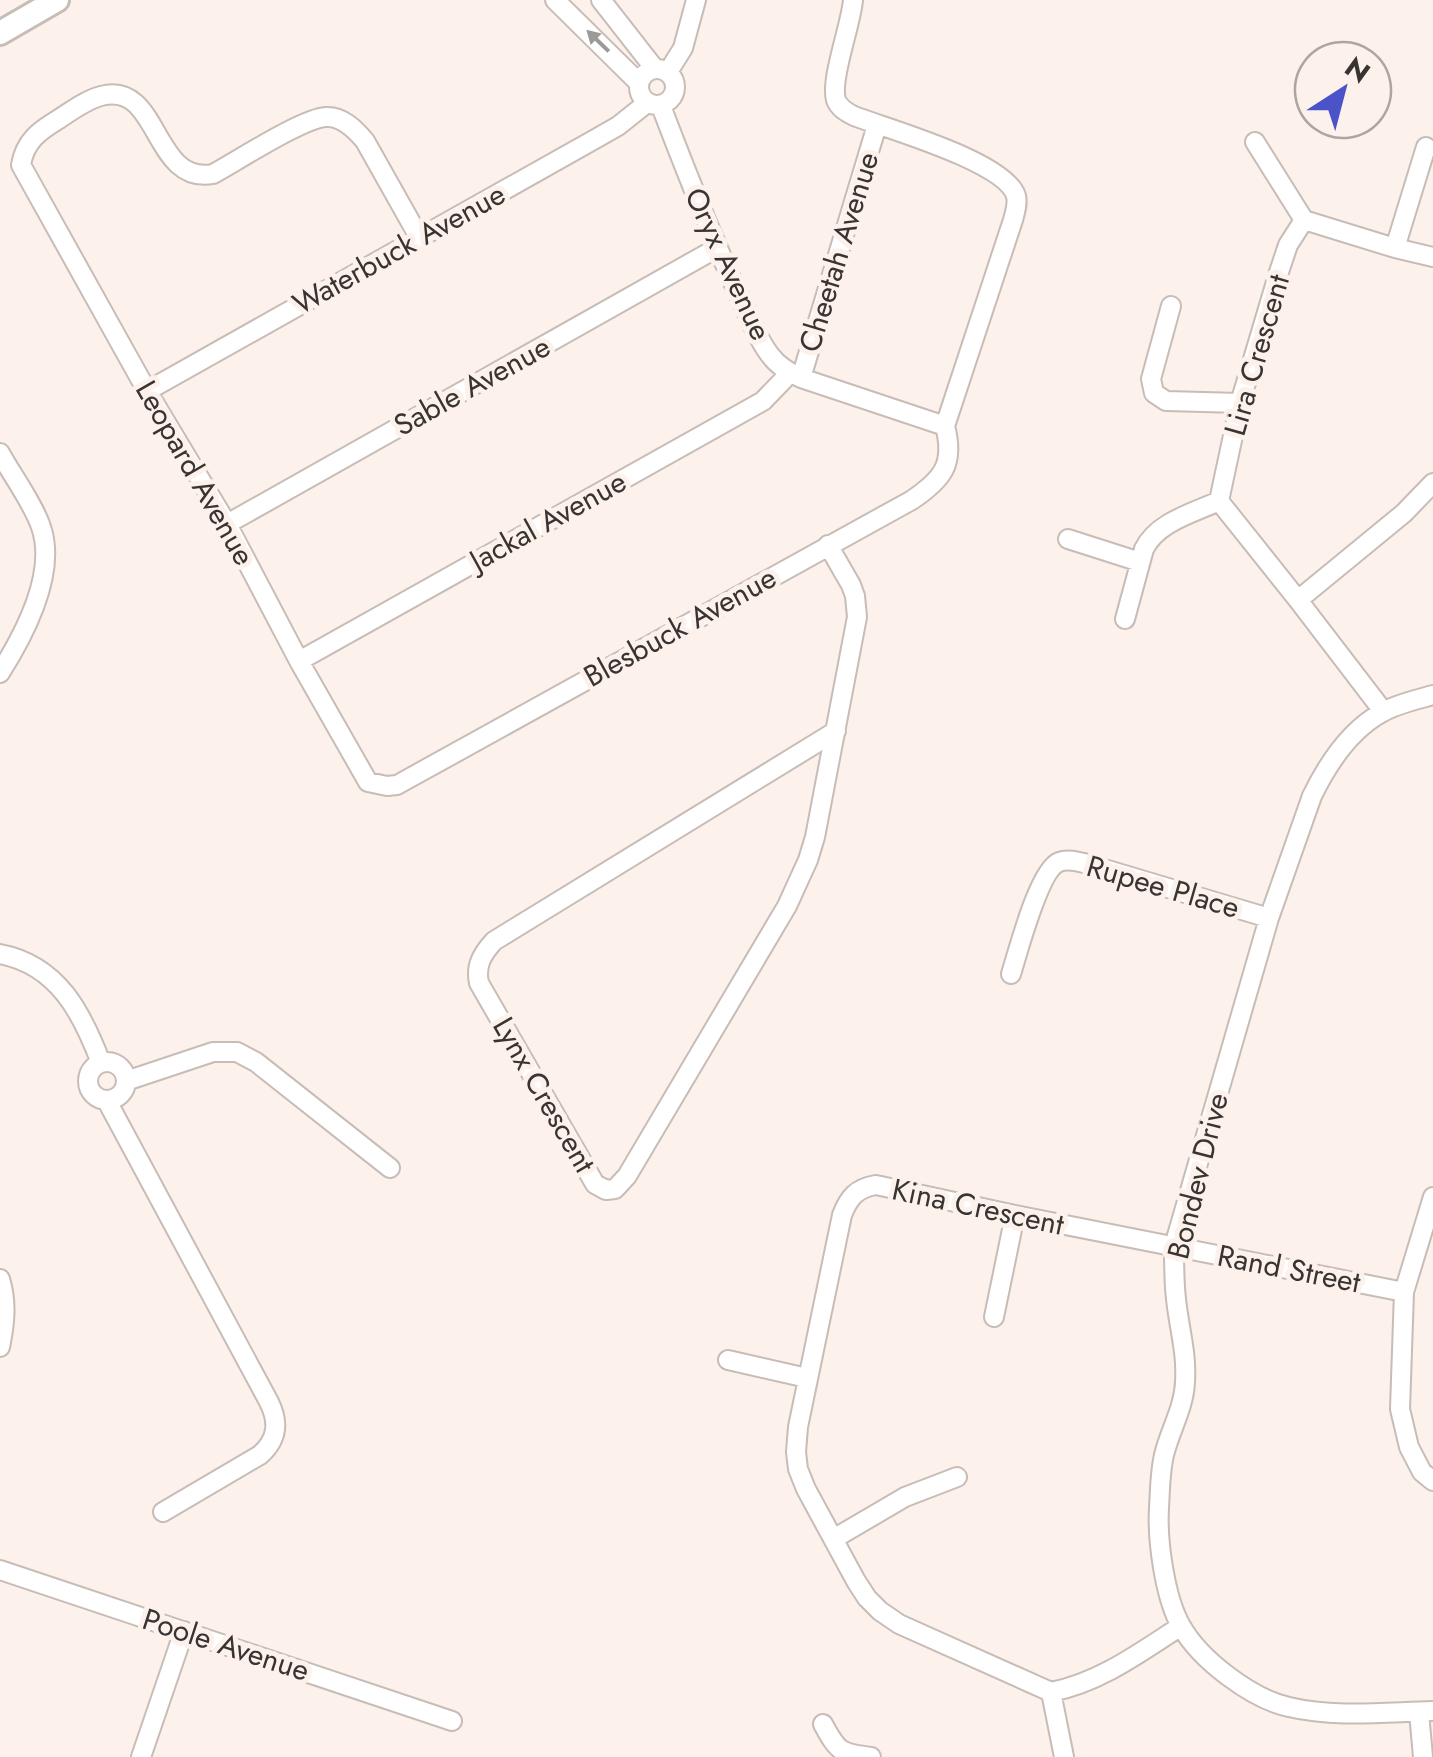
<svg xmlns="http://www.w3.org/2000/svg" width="1433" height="1757" viewBox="0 0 1433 1757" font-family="Jost,sans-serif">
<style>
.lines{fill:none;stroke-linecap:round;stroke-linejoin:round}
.minor-casing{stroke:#c8bcb7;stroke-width:22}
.tertiary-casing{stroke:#c8bcb7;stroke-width:28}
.minor{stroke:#fff;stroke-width:18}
.tertiary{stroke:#fff;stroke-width:22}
.oneway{fill:#9c9a98}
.labels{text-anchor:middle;stroke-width:10;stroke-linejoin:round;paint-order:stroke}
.street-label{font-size:30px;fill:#383432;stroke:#fdf1ec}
</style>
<rect width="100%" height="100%" fill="#fdf1ec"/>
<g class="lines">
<defs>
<path id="minor" d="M555,0L639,83
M601,0L655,69
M853,0C851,25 830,79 836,100C839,108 846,112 854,116C888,129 1006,162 1016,196C1018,204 1015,212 1013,220L945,426
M639 87a18 18 0 1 1 36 0a18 18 0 1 1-36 0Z
M668,72L683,48L696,0
M661,106C685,169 709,231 738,293C748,313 756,337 770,355C778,366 789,372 801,378L945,426
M1255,142L1304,220
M1304,220L1395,248L1433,257
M419,237L365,141C355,129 342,116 326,117C303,118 237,161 213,174C152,185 160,80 101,96C86,100 71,111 59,119C39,131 25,141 21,165L147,391L227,524L299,661L368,782L387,786L397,785L912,500C943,479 955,464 945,426
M1395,248L1426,147
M1171,306L1151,379L1154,393L1166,401L1240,403
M801,378L877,125
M147,391L597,138L618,126L647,103
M0,453C12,475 34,505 41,527C57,573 24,635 0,673
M1219,501L1240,403L1279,272L1288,245L1304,220
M1219,501L1298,600L1383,711
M227,524L717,248
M1068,539L1140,562
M828,545L851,585L855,596L857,617L815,837L808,860L787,906L627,1176L615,1189L606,1190L595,1184L479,983C475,965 483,953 494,941L836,731
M1298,600L1404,513L1433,483
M1125,619L1144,549C1157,522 1193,513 1219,501
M299,661L763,401L790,373
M1433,695C1416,700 1396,704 1381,713C1349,731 1328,763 1312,796L1269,918L1174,1246C1174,1264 1174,1282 1176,1299C1179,1328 1187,1353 1185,1382C1184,1408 1170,1430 1164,1455C1160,1472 1160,1491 1159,1508C1157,1541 1165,1598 1181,1626C1200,1660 1252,1699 1289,1707C1335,1718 1386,1712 1433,1711
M0,954C58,965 82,1013 101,1063
M1011,974C1018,952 1039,870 1059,862C1067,859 1076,861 1084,863L1269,918
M88 1081a19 19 0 1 1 38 0a19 19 0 1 1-38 0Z
M126,1081L213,1052H237L256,1062L390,1168
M107,1101L269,1402C279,1422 278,1439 260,1455L163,1512
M1433,1197L1404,1292L1400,1409L1409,1447L1422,1472L1433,1481
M0,1279C7,1302 5,1323 0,1347
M994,1317L1015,1215
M728,1360L807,1378
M835,1538L905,1497L957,1477
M0,1570L452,1721
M1181,1626C1141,1652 1099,1683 1051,1692L899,1624L880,1611L867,1598L856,1581L806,1489L798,1469L796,1452L798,1427L842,1215C849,1197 857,1188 876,1185L1015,1215L1404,1292
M1051,1692L1064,1757
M1419,1712L1423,1757
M823,1724C838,1752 840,1753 871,1757
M141,1757L184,1631"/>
<path id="tertiary" d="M0,33L57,0"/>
</defs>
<use href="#minor" class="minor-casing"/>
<use href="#tertiary" class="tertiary-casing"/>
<use href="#minor" class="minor"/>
<use href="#tertiary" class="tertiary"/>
</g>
<defs><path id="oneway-solid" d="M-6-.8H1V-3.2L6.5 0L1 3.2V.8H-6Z" transform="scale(2.5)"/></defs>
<use class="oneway" href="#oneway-solid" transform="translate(598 41) rotate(-136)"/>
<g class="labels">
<g class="street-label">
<text transform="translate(399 249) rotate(-29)" y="10">Waterbuck Avenue</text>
<text transform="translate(839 252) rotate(-73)" y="10">Cheetah Avenue</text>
<text transform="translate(728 264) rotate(65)" y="10">Oryx Avenue</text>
<text transform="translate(1257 355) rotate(-74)" y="10">Lira Crescent</text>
<text transform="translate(472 386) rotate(-29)" y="10">Sable Avenue</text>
<text transform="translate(195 473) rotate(60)" y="10">Leopard Avenue</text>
<text transform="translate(548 521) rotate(-29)" y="10">Jackal Avenue</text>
<text transform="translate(680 627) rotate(-29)" y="10">Blesbuck Avenue</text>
<text transform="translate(1163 887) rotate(16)" y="10">Rupee Place</text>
<text transform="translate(544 1095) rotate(60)" y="10">Lynx Crescent</text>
<text transform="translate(1198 1176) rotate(-76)" y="10">Bondev Drive</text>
<text transform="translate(978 1207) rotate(12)" y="10">Kina Crescent</text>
<text transform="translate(1289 1269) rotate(11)" y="10">Rand Street</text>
<text transform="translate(226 1645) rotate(18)" y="10">Poole Avenue</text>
</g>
</g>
<g transform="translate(1343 90) rotate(36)"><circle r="48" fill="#fdf1ec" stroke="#aea5a2" stroke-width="2.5"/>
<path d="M0-8L18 38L0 25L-18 38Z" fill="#4b53c8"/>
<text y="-15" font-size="28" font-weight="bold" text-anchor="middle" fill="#383432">N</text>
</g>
</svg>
